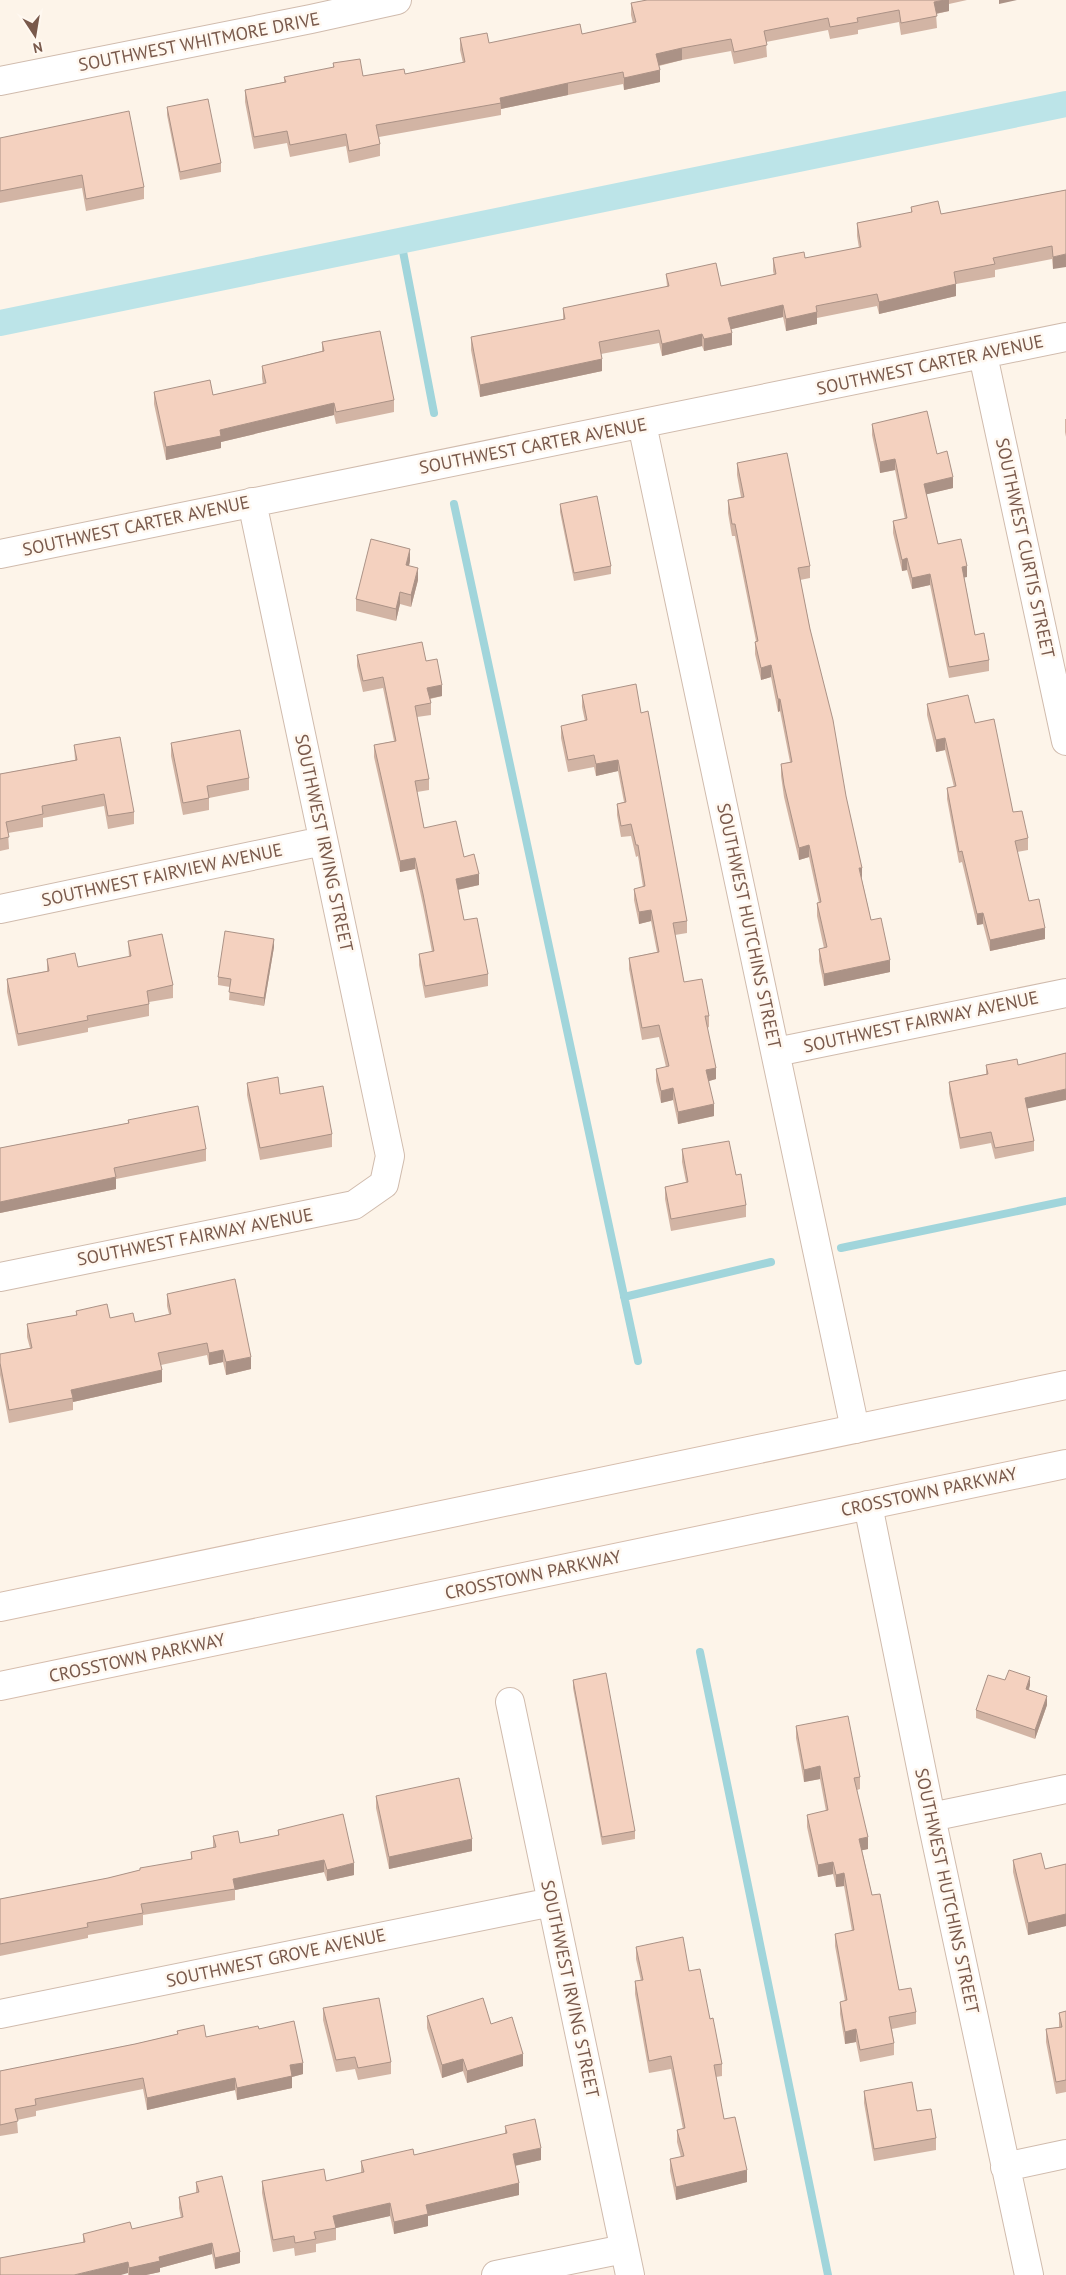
<svg xmlns="http://www.w3.org/2000/svg" width="1066" height="2275" viewBox="0 0 1066 2275" font-family="'PT Sans',sans-serif">
<style>
.lines{fill:none;stroke-linecap:round;stroke-linejoin:round}
.stream{stroke:#a1d5db;stroke-width:8}
.canal{stroke:#bce4e8;stroke-width:26}
.minor-casing{stroke:#d0bbad;stroke-width:30}
.secondary-casing{stroke:#d6bdad;stroke-width:30}
.minor{stroke:#fff;stroke-width:28}
.secondary{stroke:#fff;stroke-width:28}
.wall{fill:#d2b4a4}
.shaded-wall{fill:#ab9286}
.building{fill:#f4d1bf;stroke:#ab9286}
.labels{text-anchor:middle;stroke-width:5;stroke-linejoin:round;paint-order:stroke}
.street-label{font-size:18px;fill:#79594b;stroke:#fff8f0}
</style>
<rect width="100%" height="100%" fill="#fdf4e9"/>
<g class="lines">
<path class="stream" d="M401,241L434,413
M454,504L638,1361
M841,1248L1066,1201
M624,1297L771,1262
M700,1652L828,2275"/>
<path class="canal" d="M0,323L1066,104"/>
<defs>
<path id="minor" d="M0,81L311,19L397,0
M983,355L1066,741
M642,424L855,1429
M0,554L1066,337
M0,909L323,841
M776,1052L1066,993
M0,1277L354,1205L384,1184L390,1156L252,502
M868,1505L931,1817L1029,2275
M510,1702L630,2275
M931,1817L1066,1789
M0,2014L552,1902
M1005,2167L1066,2154
M496,2275L624,2249"/>
<path id="secondary" d="M0,1607L1066,1385
M0,1686L1066,1464"/>
</defs>
<use href="#minor" class="minor-casing"/>
<use href="#secondary" class="secondary-casing"/>
<use href="#minor" class="minor"/>
<use href="#secondary" class="secondary"/>
</g>
<path class="wall" d="M647,0H967L949,4V11L936,14L937,28L901,35L899,22L858,30V34L830,39L828,30L766,42L767,57L734,64L731,51L682,60L659,66L660,82L624,90L623,84L568,95L501,109V115L379,137L380,144V156L349,163L346,146L290,157L287,143L254,149L245,102V90L284,82V77L333,68V63L363,76L405,74L463,63L460,50V38L489,43L582,34L633,23L631,15V3Z
M167,107L221,163V172L180,180L167,115Z
M0,138L144,187V199L86,211L82,188L0,203Z
M1066,190L1053,269L1052,259L995,270V277L956,284V296L879,314L877,306L817,318V324L786,331L783,317L731,329L732,345L704,351L702,346L662,356L659,343L601,354L602,371L480,397L471,350V337L563,320V308L667,287L666,274L721,286L774,275L773,271V258H805L859,248L857,236V223L911,213V207L941,214Z
M322,342L394,400V412L336,424L334,415L221,442V448L166,460L154,404V392L213,395L263,384L262,378V366L322,351Z
M1065,419H1066V437L1065,432Z
M872,424L937,454L953,488L926,494L938,544L967,577H964L975,635L989,660V671L949,678L930,585L912,589L907,570L902,571L893,533V521L905,519L895,470L880,473L872,435Z
M737,463L810,566V578L800,580L862,880L871,920L890,972L824,986L819,961V949L824,948L817,916V903H819L809,857L799,860L784,797L781,776V764L790,762L780,711L778,712L771,677L761,680L755,654V642L756,641L735,536H732L728,513V500L741,497L737,475Z
M560,504L611,566V574L574,581L560,512Z
M410,561L409,566L418,580L411,607L400,604L396,621L356,611V599Z
M357,655L426,661L442,696L430,699L431,703V715L417,717L429,779V790L417,792L424,828L464,857L479,885L458,890L464,920L488,974V986L425,998L419,965V954L432,952L423,905L415,869L400,872L374,757V745L394,741L383,688L363,692L357,666Z
M582,695L641,713L687,921V933L675,935L684,982L709,1016V1027L707,1028L716,1079L708,1081L714,1116L678,1124L673,1100L661,1103L656,1081V1069L666,1067L659,1037L642,1040L629,969V958L657,952L651,921L639,924L634,900V889L643,887L638,856L636,857L631,836L621,837L617,815V804L624,802L618,771L596,776L594,767L568,772L561,738V726L585,721L582,707Z
M927,704L975,723L1013,812L1028,838V850L1017,852L1029,901L1045,939L990,951L983,924L977,925L962,862L959,863L947,799V788L954,787L945,750L936,752L927,715Z
M171,743L249,778V790L209,798V810L183,815L171,756Z
M74,745L134,812V824L108,829L104,806L43,818V827L8,833L9,849L0,851V774L75,760Z
M128,941L173,985V998L149,1002V1016L88,1028V1032L18,1046L7,992V979L47,971V959L78,967L129,957Z
M274,947L264,1006L229,1000L230,987L218,985V977Z
M986,1065L1027,1109L1034,1141V1151L995,1159L991,1143L960,1149L949,1093V1082L986,1074Z
M247,1083L280,1094L332,1134V1147L260,1160L247,1095Z
M128,1120L206,1149V1161L116,1179V1189L0,1213V1148L128,1123Z
M682,1149L736,1175L746,1205V1217L671,1231L665,1199V1187L686,1182L682,1162Z
M167,1294L251,1369L226,1375L223,1362L209,1365L207,1355L161,1365L162,1382L73,1402V1410L9,1423L0,1375V1354L30,1348L27,1337V1324L76,1316V1311L110,1318L135,1322L169,1314L167,1306Z
M573,1680L635,1831V1839L602,1845L573,1688Z
M1005,1680L1030,1685L1029,1690L1047,1705L1035,1739L976,1718V1710Z
M796,1726L860,1777V1789L857,1790L868,1849L862,1850L872,1895L899,1990L916,2012V2024L892,2029L894,2043V2055L860,2062L856,2042L845,2044L840,2014V2002L845,2001L835,1946V1934L852,1931L844,1886L836,1887L833,1874L818,1877L807,1827V1815L826,1811L820,1779L804,1782L796,1738Z
M376,1796L472,1851L389,1869L376,1808Z
M278,1830L354,1875L327,1881L324,1872L235,1890V1900L143,1915V1925L88,1935V1938L0,1956V1899L108,1878L191,1859V1852L213,1848V1836L240,1843L278,1835Z
M1013,1860L1045,1869L1066,1864V1926L1028,1935L1013,1872Z
M636,1947L689,1971L710,2019L722,2064V2076L716,2077L724,2119L747,2182L676,2200L670,2171V2159L681,2157L677,2142V2130L683,2129L671,2069L649,2073L635,1994V1981H641L636,1959Z
M323,2008L391,2062V2074L358,2080L355,2069L336,2072L323,2020Z
M1066,2011V2092L1056,2094L1046,2042V2029L1059,2027V2013Z
M427,2016L491,2024L523,2066L467,2083L463,2071L442,2078L427,2028Z
M259,2029L303,2074L292,2077V2088L237,2100L235,2090L147,2110L143,2089L36,2111V2116L17,2120L18,2133L0,2136V2071L135,2044L177,2034V2031L206,2037Z
M864,2091L936,2138V2150L874,2161L864,2103Z
M505,2126L541,2160L515,2166L519,2195L428,2216V2226L394,2234L390,2216L336,2228V2240L316,2244V2252L295,2256L294,2248L273,2252L262,2193V2181H326L361,2173V2161L414,2155L505,2134Z
M196,2182L240,2263L215,2269L212,2254L160,2268V2272L146,2275H128V2273L83,2242V2234L132,2229L181,2218L179,2208V2197L196,2193Z"/>
<path class="shaded-wall" d="M945,0H949V11L934,14V2Z
M999,0H1017L999,4Z
M682,48V60L656,66V54Z
M660,70V82L624,90V78Z
M568,83V95L501,109L500,98Z
M1066,254V267L1053,269V257Z
M956,284V296L879,314V302Z
M783,305V317L728,330V318Z
M817,312V324L786,331V319Z
M732,333V345L704,351V339Z
M702,334V346L662,356V344Z
M602,359V371L480,397V385Z
M334,403V415L221,442V448L166,460V447L220,430Z
M895,459V470L880,473V462Z
M953,477V488L924,495V484Z
M410,549V561L406,577V565Z
M907,558V570L902,571V560Z
M967,566V577L962,578V567Z
M418,568V580L411,607V595Z
M930,574V585L912,589V578Z
M400,592V604L396,621V609Z
M771,665V677L761,680V668Z
M442,685V696L427,699V688Z
M778,699H780V711L778,712Z
M945,738V750L936,752V740Z
M618,760V771L596,776V764Z
M809,845V857L799,860V848Z
M415,858V869L400,872V861Z
M859,868H862V880Z
M479,874V885L456,890V879Z
M651,910V921L639,924V912Z
M983,913V924L977,925V914Z
M1045,928V939L990,951V940Z
M274,939V947L264,1006V998Z
M890,960V972L824,986V974Z
M716,1068V1079L706,1082V1070Z
M673,1088V1100L661,1103V1091Z
M1066,1089V1100L1025,1109V1098Z
M714,1104V1116L678,1124V1112Z
M116,1177V1189L0,1213V1202Z
M223,1350V1362L209,1365V1353Z
M251,1357V1369L226,1375V1362Z
M162,1370V1382L73,1402L71,1390Z
M1030,1677V1685L1026,1697V1689Z
M1047,1696V1705L1035,1739V1730Z
M820,1766V1779L804,1782V1770Z
M868,1837V1849L859,1851V1839Z
M472,1839V1851L389,1869V1857Z
M324,1860V1872L235,1890L233,1879Z
M833,1862V1874L818,1877V1865Z
M354,1863V1875L327,1881V1870Z
M844,1873V1886L836,1887V1875Z
M1066,1914V1926L1028,1935V1923Z
M856,2029V2042L845,2044V2032Z
M523,2054V2066L467,2083V2071Z
M463,2059V2071L442,2078V2065Z
M303,2063V2074L292,2077V2088L237,2100V2088L290,2065Z
M235,2078V2090L147,2110V2098Z
M541,2148V2160L513,2166V2154Z
M747,2170V2182L676,2200V2187Z
M519,2183V2195L428,2216V2226L394,2234V2222L426,2205Z
M390,2203V2216L336,2228L333,2216Z
M212,2243V2254L160,2268V2272L146,2275H129V2268L159,2257Z
M240,2252V2263L215,2269V2258Z
M128,2262V2273L121,2275H74Z"/>
<path class="building" d="M647,0H945L934,2L937,16L901,23L899,10L857,18L858,22L830,27L828,18L764,31L767,45L734,52L731,39L682,48L656,54L660,70L624,78L623,72L568,83L500,98L501,103L376,125L380,144L349,151L346,134L290,145L287,131L254,137L245,90L286,82L284,77L334,67L333,63L360,59L363,76L404,69L405,74L465,62L460,38L487,33L489,43L580,24L582,34L636,22L631,3Z
M208,99L221,163L180,172L167,107Z
M129,111L144,187L86,199L82,175L0,191V138Z
M1066,190V254L1053,257L1052,246L993,258L995,264L954,272L956,284L879,302L877,294L816,306L817,312L786,319L783,305L728,318L732,333L704,339L702,334L662,344L659,330L599,342L602,359L480,385L471,337L565,319L563,308L669,286L666,274L716,263L721,286L776,274L773,258L804,252L805,258L861,247L857,223L912,212L911,207L938,201L941,214Z
M380,331L394,400L336,412L334,403L220,430L221,436L166,447L154,392L210,380L213,395L266,383L262,366L324,351L322,342Z
M927,411L937,454L947,451L953,477L924,484L938,544L961,539L967,566L962,567L975,635L984,633L989,660L949,667L930,574L912,578L907,558L902,560L893,521L907,518L895,459L880,462L872,424Z
M787,453L810,566L798,568L810,629L833,720L846,796L862,868H859L871,920L881,918L890,960L824,974L819,949L827,947L817,903L821,902L809,845L799,848L784,785L781,764L792,762L780,699H778L771,665L761,668L755,642L758,641L735,524H732L728,500L744,497L737,463Z
M597,496L611,566L574,573L560,504Z
M371,539L410,549L406,565L418,568L411,595L400,592L396,609L356,599Z
M422,642L426,661L437,659L442,685L427,688L431,703L415,706L429,779L415,781L424,828L456,821L464,857L474,854L479,874L456,879L464,920L477,918L488,974L425,986L419,954L434,951L423,894L415,858L400,861L374,745L396,741L383,677L363,681L357,655Z
M636,684L641,713L648,711L687,921L673,923L684,982L702,979L709,1016H705L716,1068L706,1070L714,1104L678,1112L673,1088L661,1091L656,1069L669,1066L659,1025L642,1028L629,958L659,952L651,910L639,912L634,889L645,886L638,845H636L631,824L621,826L617,804L626,802L618,760L596,764L594,755L568,760L561,726L587,720L582,695Z
M968,695L975,723L994,719L1013,812L1022,811L1028,838L1015,841L1029,901L1039,899L1045,928L990,940L983,913L977,914L962,851L959,852L947,788L956,786L945,738L936,740L927,704Z
M240,730L249,778L207,786L209,798L183,803L171,743Z
M120,737L134,812L108,816L104,794L42,806L43,814L6,822L9,837L0,839V774L77,760L74,745Z
M225,931L274,939L264,998L229,992L231,979L218,977Z
M162,934L173,985L147,991L149,1004L87,1016L88,1020L18,1034L7,979L49,971L47,959L75,953L78,967L131,956L128,941Z
M1066,1053V1089L1025,1098L1034,1141L995,1148L991,1132L960,1138L949,1082L988,1074L986,1065L1017,1059L1018,1065Z
M278,1077L280,1094L323,1086L332,1134L260,1148L247,1083Z
M198,1106L206,1149L114,1168L116,1177L0,1202V1148L129,1123L128,1120Z
M729,1141L736,1175L741,1174L746,1205L671,1219L665,1187L688,1182L682,1149Z
M235,1279L251,1357L226,1362L223,1350L209,1353L207,1343L158,1353L162,1370L71,1390L73,1398L9,1410L0,1363V1354L32,1348L27,1324L77,1315L76,1311L107,1304L110,1318L133,1313L135,1322L171,1314L167,1294Z
M1009,1670L1030,1677L1026,1689L1047,1696L1035,1730L976,1710L988,1675L1005,1680Z
M606,1673L635,1831L602,1837L573,1680Z
M848,1716L860,1777L854,1778L868,1837L859,1839L872,1895L880,1894L899,1990L911,1988L916,2012L889,2017L894,2043L860,2050L856,2029L845,2032L840,2002L847,2000L835,1934L854,1930L844,1873L836,1875L833,1862L818,1865L807,1815L828,1810L820,1766L804,1770L796,1726Z
M459,1778L472,1839L389,1857L376,1796Z
M343,1814L354,1863L327,1870L324,1860L233,1879L235,1889L141,1904L143,1913L87,1923L88,1927L0,1944V1899L108,1878L140,1870V1868L192,1859L191,1852L216,1847L213,1836L238,1831L240,1843L279,1835L278,1830Z
M1041,1853L1045,1869L1066,1864V1914L1028,1923L1013,1860Z
M683,1937L689,1971L700,1969L710,2019L713,2018L722,2064L714,2065L724,2119L735,2117L747,2170L676,2187L670,2159L684,2156L677,2130L685,2128L671,2056L649,2061L635,1981L643,1980L636,1947Z
M379,1998L391,2062L358,2068L355,2057L336,2060L323,2008Z
M483,1998L491,2024L512,2017L523,2054L467,2071L463,2059L442,2065L427,2016Z
M1066,2011V2080L1056,2082L1046,2029L1062,2027L1059,2013Z
M294,2021L303,2063L290,2065L292,2076L237,2088L235,2078L147,2098L143,2078L35,2099L36,2105L15,2109L18,2121L0,2125V2071L135,2044L178,2034L177,2031L204,2025L206,2037L258,2026L259,2029Z
M912,2082L917,2111L931,2109L936,2138L874,2149L864,2091Z
M535,2119L541,2148L513,2154L519,2183L426,2205L428,2214L394,2222L390,2203L333,2216L336,2228L314,2232L316,2239L295,2243L294,2236L273,2240L262,2181L324,2169L326,2181L364,2172L361,2161L413,2149L414,2155L507,2133L505,2126Z
M222,2176L240,2252L215,2258L212,2243L159,2257L160,2261L129,2268L128,2262L74,2275H0V2258L85,2242L83,2234L130,2222L132,2229L183,2217L179,2197L199,2192L196,2182Z"/>
<g class="labels">
<g class="street-label">
<text transform="translate(199 42) rotate(-11)" y="6">SOUTHWEST WHITMORE DRIVE</text>
<text transform="translate(930 365) rotate(-12)" y="6">SOUTHWEST CARTER AVENUE</text>
<text transform="translate(533 446) rotate(-11)" y="6">SOUTHWEST CARTER AVENUE</text>
<text transform="translate(136 526) rotate(-12)" y="6">SOUTHWEST CARTER AVENUE</text>
<text transform="translate(1025 548) rotate(78)" y="6">SOUTHWEST CURTIS STREET</text>
<text transform="translate(324 843) rotate(78)" y="6">SOUTHWEST IRVING STREET</text>
<text transform="translate(162 875) rotate(-12)" y="6">SOUTHWEST FAIRVIEW AVENUE</text>
<text transform="translate(749 926) rotate(78)" y="6">SOUTHWEST HUTCHINS STREET</text>
<text transform="translate(921 1022) rotate(-12)" y="6">SOUTHWEST FAIRWAY AVENUE</text>
<text transform="translate(195 1237) rotate(-11)" y="6">SOUTHWEST FAIRWAY AVENUE</text>
<text transform="translate(929 1492) rotate(-12)" y="6">CROSSTOWN PARKWAY</text>
<text transform="translate(533 1575) rotate(-12)" y="6">CROSSTOWN PARKWAY</text>
<text transform="translate(137 1658) rotate(-12)" y="6">CROSSTOWN PARKWAY</text>
<text transform="translate(947 1891) rotate(78)" y="6">SOUTHWEST HUTCHINS STREET</text>
<text transform="translate(276 1958) rotate(-12)" y="6">SOUTHWEST GROVE AVENUE</text>
<text transform="translate(570 1989) rotate(78)" y="6">SOUTHWEST IRVING STREET</text>
</g>
</g>
<g transform="translate(35 35) rotate(168)" stroke="#fff8f0" stroke-width="4" paint-order="stroke">
<path d="M0-4L9 19L0 12L-9 19Z" fill="#79594b"/>
<text y="-8" font-size="14" font-weight="bold" text-anchor="middle" fill="#79594b">N</text>
</g>
</svg>
